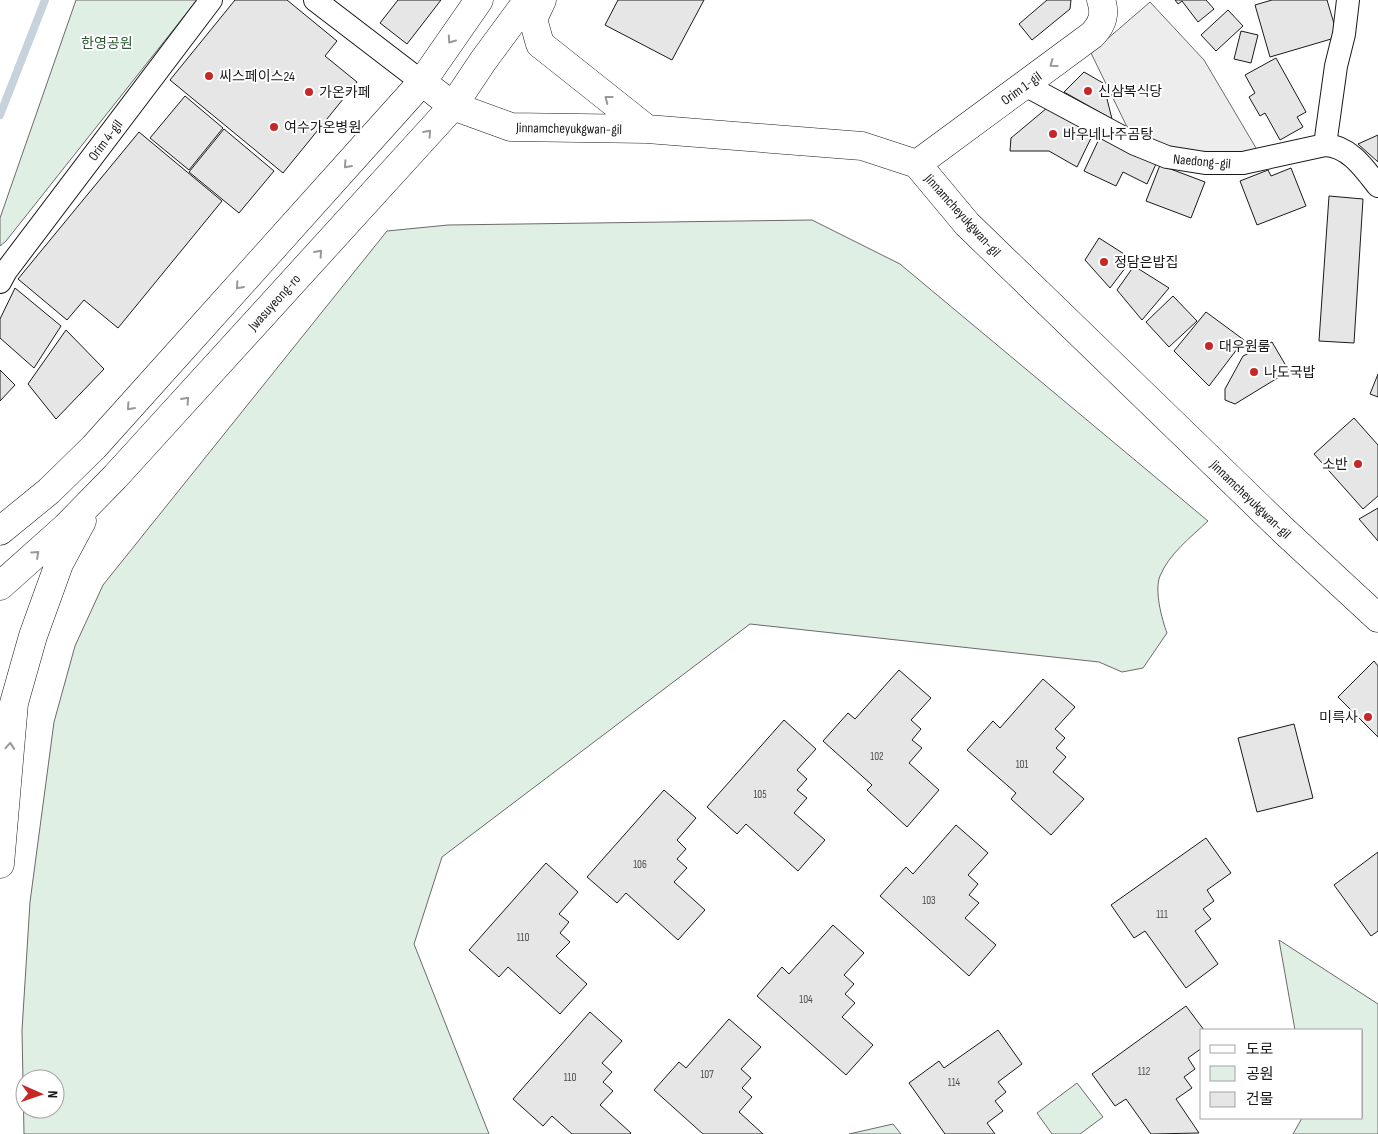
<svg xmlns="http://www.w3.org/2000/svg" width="1378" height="1134" viewBox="0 0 1378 1134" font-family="'Sofia Sans Condensed','Noto Sans KR',sans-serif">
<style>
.green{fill:#e0efe3;stroke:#6a6a6a;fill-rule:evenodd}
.parking{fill:#ededed;stroke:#6a6a6a}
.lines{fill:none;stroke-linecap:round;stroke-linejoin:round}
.stream{stroke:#c6d2dc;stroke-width:8}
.building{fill:#e6e6e6;stroke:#1a1a1a}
.street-casing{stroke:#1a1a1a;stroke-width:24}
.secondary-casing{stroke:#1a1a1a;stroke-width:29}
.primary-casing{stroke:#1a1a1a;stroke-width:29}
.street{stroke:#fff;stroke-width:22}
.secondary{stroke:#fff;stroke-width:28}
.primary{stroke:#fff;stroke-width:28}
.oneway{stroke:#989898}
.poi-dot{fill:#c62828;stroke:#fff;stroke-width:2}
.labels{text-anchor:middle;stroke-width:4;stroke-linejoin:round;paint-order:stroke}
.number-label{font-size:11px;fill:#4d4d4d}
.park-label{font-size:14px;fill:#2b5a34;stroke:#fff}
.poi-label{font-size:14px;fill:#1a1a1a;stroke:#fff;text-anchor:start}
.street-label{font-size:14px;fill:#1a1a1a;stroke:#fff}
</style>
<rect width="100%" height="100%" fill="#fff"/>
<path class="green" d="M76,0H197L6,241L0,246V218Z
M812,220L900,264L1208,521C1191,537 1169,554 1160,576C1154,590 1162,620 1167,633L1143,668L1122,672L1099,662L750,624L442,857L414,944L489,1134H24L22,1030L30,902L54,722L75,646L103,585L387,231L448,225ZM25,1079H55V1109H25Z
M1279,940L1378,1004V1134H1293L1302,1118H1362V1030H1295Z
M1077,1083L1103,1117L1080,1134H1052L1037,1113Z
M893,1124L901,1134H849Z"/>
<path class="parking" d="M1150,2L1204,60L1259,153L1181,156L1129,131L1091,53Z"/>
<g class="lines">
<path class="stream" d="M0,115L45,0"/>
</g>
<path class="building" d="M235,0H287L337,41L325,56L357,82L283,173L170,80Z
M398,0H441L407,44L380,23Z
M618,0H704L672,60L605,25Z
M1047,0H1071L1070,9L1032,40L1019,24Z
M1175,0H1206L1214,9L1198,22L1182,1L1178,4Z
M1272,0H1327L1338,37L1270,57L1255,5Z
M1228,10L1243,26L1216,51L1201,35Z
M1241,31L1258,35L1251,63L1234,59Z
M1276,58L1306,112L1297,117L1303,127L1280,140L1265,113L1260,116L1249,97L1255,93L1245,75Z
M1084,72L1103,83L1112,119L1064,92Z
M185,96L223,128L189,170L150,138Z
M1047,108L1094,132L1077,167L1049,151H1010L1011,138Z
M224,129L274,171L239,213L189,172Z
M139,132L222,201L118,328L84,300L67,320L18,279Z
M1378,135V162L1358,144Z
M1100,137L1156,164L1147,184L1123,172L1116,186L1084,171Z
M1160,165L1205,182L1191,218L1146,201Z
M1291,168L1306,206L1257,225L1240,181L1268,170L1271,176Z
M1329,196L1363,199L1354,343L1319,341Z
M1099,238L1132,259L1110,288L1085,260Z
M1134,266L1169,288L1142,320L1117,290Z
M15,288L61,326L34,368L0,338V319Z
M1173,296L1197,321L1169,347L1146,322Z
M1206,312L1244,340L1209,386L1174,351Z
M66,330L104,369L56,419L28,384Z
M1272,342L1289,371L1235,404L1225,400V389L1243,356Z
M0,370L15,385L0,401Z
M1378,374V397L1370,394Z
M1354,418L1378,445V496L1363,509L1314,454Z
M1378,508V541L1359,519Z
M1374,661L1378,666V737L1338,697Z
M899,670L931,698L911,720L921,729L912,740L922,748L909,763L939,790L907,827L867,790L872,785L823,741L848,713L855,719Z
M1043,679L1075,707L1055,729L1065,738L1056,748L1066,757L1053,772L1084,799L1051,835L1011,799L1016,793L967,750L993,721L1000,728Z
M784,720L816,749L797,770L807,779L797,790L807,798L794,813L825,840L798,871L746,824L737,834L707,807Z
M1294,724L1313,798L1257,812L1238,738Z
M664,790L696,818L677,840L686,849L677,859L687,868L674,882L705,910L678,940L626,893L617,903L587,877Z
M956,825L988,853L968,875L978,884L969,895L979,903L965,918L996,945L969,976L880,896L906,867L913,874Z
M1206,838L1231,873L1207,890L1214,901L1203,909L1211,919L1195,931L1218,964L1186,988L1145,931L1134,938L1111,905Z
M1378,852V931L1371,936L1334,885Z
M546,863L578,892L559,914L569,922L560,933L570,942L556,956L587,984L560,1014L508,967L499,977L469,950Z
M833,925L864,953L844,975L854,984L845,994L855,1003L842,1017L873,1045L846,1075L757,996L782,967L789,974Z
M1186,1006L1204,1030H1202V1048L1188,1058L1195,1069L1184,1077L1192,1088L1176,1099L1199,1133L1151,1134L1126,1099L1115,1106L1092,1074Z
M590,1012L622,1041L602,1063L612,1072L603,1082L613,1091L600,1105L631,1133L630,1134H572L552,1116L543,1126L513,1099Z
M729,1019L761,1047L741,1069L751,1078L742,1088L752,1097L739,1112L763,1134H703L654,1090L679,1062L686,1068Z
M998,1030L1022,1064L998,1082L1006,1092L995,1101L1003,1111L987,1123L995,1134H945L909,1083L939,1061L944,1068Z"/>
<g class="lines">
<defs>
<path id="street" d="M315,0L422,82
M1025,85L1135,144L1167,157L1205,163H1243L1325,145C1349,146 1364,168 1378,186
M1325,145L1336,66L1344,34L1348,0
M0,282L6,271L211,0"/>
<path id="secondary" d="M542,0L533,19L540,44L647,129
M422,82L453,106L511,127L647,129L862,146L917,164L967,224L1283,530L1378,618
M917,164L1092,35C1102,25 1106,14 1101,0"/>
<path id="primary" d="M0,531L49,491L94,447L422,82L479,0
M0,586L66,527L115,477L453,106L483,61L528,0
M0,864L14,703L33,636L59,564L82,521"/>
</defs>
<use href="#street" class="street-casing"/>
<use href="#secondary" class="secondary-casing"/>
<use href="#primary" class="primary-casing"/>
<use href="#street" class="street"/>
<use href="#secondary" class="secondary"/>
<use href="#primary" class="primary"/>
</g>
<defs><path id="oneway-chevron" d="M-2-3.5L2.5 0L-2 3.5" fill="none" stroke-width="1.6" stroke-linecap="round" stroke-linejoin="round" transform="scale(1.25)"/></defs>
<g class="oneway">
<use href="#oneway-chevron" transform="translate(451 40) rotate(125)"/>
<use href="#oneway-chevron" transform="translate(1053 64) rotate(144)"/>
<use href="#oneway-chevron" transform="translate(608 99) rotate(-142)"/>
<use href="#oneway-chevron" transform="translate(428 133) rotate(-48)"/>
<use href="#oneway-chevron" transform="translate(347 165) rotate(132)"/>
<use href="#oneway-chevron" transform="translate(319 253) rotate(-48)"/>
<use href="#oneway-chevron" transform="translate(239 286) rotate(132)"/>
<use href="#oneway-chevron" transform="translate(186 400) rotate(-48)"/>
<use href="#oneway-chevron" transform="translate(130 407) rotate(132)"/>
<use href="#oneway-chevron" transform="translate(36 554) rotate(-42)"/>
<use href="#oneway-chevron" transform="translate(10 746) rotate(-85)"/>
</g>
<g class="poi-dot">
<circle cx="209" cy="76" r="5"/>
<circle cx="1088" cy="91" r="5"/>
<circle cx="309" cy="92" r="5"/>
<circle cx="274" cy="127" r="5"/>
<circle cx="1053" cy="134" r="5"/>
<circle cx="1104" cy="262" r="5"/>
<circle cx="1209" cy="346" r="5"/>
<circle cx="1254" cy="372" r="5"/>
<circle cx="1358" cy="464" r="5"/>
<circle cx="1368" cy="717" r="5"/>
</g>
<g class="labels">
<g class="number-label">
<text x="877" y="760">102</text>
<text x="1022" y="768">101</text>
<text x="760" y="798">105</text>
<text x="640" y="868">106</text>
<text x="929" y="904">103</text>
<text x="1162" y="918">111</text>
<text x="523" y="941">110</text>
<text x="806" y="1003">104</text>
<text x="1144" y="1075">112</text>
<text x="707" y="1078">107</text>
<text x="570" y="1081">110</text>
<text x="954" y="1086">114</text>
</g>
<g class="park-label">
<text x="107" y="48">한영공원</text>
</g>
<g class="poi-label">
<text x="219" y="81">씨스페이스24</text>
<text x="1098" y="96">신삼복식당</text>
<text x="319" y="97">가온카페</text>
<text x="284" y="132">여수가온병원</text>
<text x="1063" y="139">바우네나주곰탕</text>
<text x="1114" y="267">정담은밥집</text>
<text x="1219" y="351">대우원룸</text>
<text x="1264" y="377">나도국밥</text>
<text x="1348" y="469" text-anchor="end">소반</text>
<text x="1358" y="722" text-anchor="end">미륵사</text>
</g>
<g class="street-label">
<text transform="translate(1021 88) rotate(-36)" y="5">Orim 1-gil</text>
<text transform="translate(569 128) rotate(1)" y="5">Jinnamcheyukgwan-gil</text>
<text transform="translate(105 140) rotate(-53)" y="5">Orim 4-gil</text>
<text transform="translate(1202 161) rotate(5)" y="5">Naedong-gil</text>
<text transform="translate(963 215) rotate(48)" y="5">Jinnamcheyukgwan-gil</text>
<text transform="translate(274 302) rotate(-48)" y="5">Jwasuyeong-ro</text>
<text transform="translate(1251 499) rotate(44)" y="5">Jinnamcheyukgwan-gil</text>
</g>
</g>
<rect x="1200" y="1029" width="162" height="90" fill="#ffffff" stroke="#a3a3a3"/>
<rect x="1210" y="1045" width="25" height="8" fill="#ffffff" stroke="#a3a3a3"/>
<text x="1246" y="1054" font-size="15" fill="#1a1a1a">도로</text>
<rect x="1210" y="1066" width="25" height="15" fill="#e0efe3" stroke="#a3a3a3"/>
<text x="1246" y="1079" font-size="15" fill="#1a1a1a">공원</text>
<rect x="1210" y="1092" width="25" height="15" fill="#e6e6e6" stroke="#a3a3a3"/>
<text x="1246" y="1104" font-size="15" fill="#1a1a1a">건물</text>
<g transform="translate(40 1094) rotate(92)"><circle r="24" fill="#ffffff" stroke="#a3a3a3"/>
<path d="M0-4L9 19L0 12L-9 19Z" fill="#c62828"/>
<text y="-8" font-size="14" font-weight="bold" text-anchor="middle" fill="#1a1a1a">N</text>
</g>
</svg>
